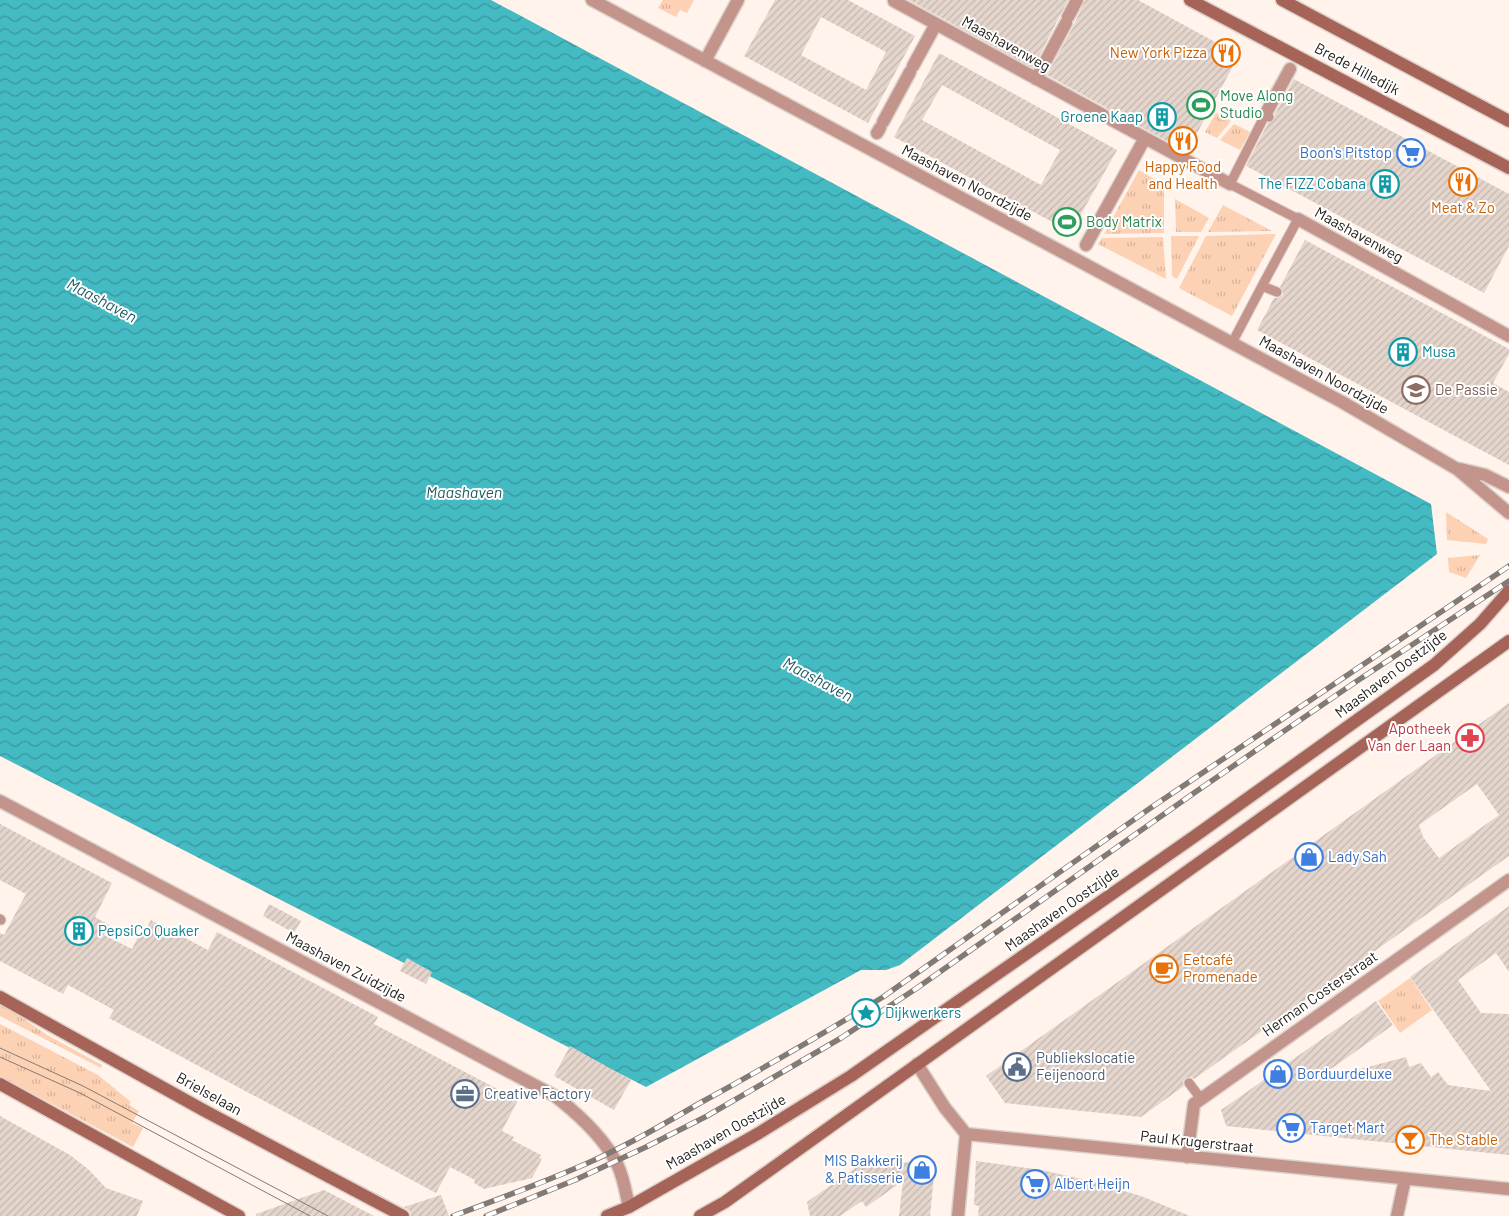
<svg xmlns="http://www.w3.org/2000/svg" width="1509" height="1216" viewBox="0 0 1509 1216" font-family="Barlow,sans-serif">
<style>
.grass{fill:url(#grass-tufts)}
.water{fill:url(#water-waves)}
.building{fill:url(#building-hatch);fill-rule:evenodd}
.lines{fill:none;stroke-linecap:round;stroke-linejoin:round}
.lane-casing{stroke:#dcd1ca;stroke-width:11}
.street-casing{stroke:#dcd1ca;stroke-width:15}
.secondary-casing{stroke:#dcd1ca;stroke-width:15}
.lane{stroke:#c3948c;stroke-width:9}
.street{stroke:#c3948c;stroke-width:12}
.secondary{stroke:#a66459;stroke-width:12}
.tram{stroke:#827a75;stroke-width:1}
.rail-casing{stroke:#827a75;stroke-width:5.5}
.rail{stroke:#fff;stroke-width:4;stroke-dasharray:11;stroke-linecap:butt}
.labels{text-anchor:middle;stroke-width:4;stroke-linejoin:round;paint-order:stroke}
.street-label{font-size:15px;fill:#25201c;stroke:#fff}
.food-label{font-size:15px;fill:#c56008;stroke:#fff}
.leisure-label{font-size:15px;fill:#27864d;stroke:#fff;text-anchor:start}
.culture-label{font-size:15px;fill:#0d838f;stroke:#fff;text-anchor:start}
.shop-label{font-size:15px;fill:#366cbe;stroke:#fff;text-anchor:start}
.education-label{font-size:15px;fill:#785e54;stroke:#fff;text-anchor:start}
.health-label{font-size:15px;fill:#be3a42;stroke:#fff;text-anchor:end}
.service-label{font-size:15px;fill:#4e5e75;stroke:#fff;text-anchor:start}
.water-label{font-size:16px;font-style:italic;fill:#1c5c61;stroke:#fff}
</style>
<defs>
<pattern id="grass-tufts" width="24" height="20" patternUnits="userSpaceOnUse" patternTransform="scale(1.25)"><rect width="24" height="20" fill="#fdd1b3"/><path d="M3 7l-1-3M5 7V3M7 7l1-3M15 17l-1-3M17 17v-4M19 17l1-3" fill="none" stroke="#d9b399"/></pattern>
<pattern id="water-waves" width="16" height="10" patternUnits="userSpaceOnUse" patternTransform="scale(1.25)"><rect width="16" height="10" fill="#44bac3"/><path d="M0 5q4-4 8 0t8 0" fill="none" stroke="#39979e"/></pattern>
<pattern id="building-hatch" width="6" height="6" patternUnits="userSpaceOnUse" patternTransform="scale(1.25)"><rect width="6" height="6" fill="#e5d6cd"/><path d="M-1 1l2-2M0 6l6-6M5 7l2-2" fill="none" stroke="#c4b7af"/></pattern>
</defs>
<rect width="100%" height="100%" fill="#fff3eb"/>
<path class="grass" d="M663,0H694L687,13L680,10L676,17L658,8Z
M1216,113L1231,121L1217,138L1205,132Z
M1234,124L1250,132L1240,150L1220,140Z
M1139,170L1164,185V233L1104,234Z
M1175,199L1209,218L1201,232H1176Z
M1223,205L1272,231L1208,232Z
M1276,234L1232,316L1179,288L1206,236Z
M1171,236H1199L1177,279L1172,276Z
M1163,237L1166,279L1098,244L1102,238Z
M1446,512L1488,539L1486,544L1447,540Z
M1480,555L1466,578L1449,572L1448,558Z
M1410,978L1432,1010L1400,1033L1378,1001Z
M0,1002L47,1035L102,1065L101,1068L0,1016Z
M0,1024L98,1075L131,1102L129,1105L139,1111L132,1123L143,1128L133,1147L0,1076Z"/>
<path class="water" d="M0,0H491L1431,504L1437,554L900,965L886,970H861L646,1087L0,756Z"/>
<path class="building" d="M775,0H848L915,36L868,123L744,56ZM821,17L886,52L866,90L801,55Z
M909,0H1068L1033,68Z
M1085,0H1138L1239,55L1187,152L1116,113L1110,112L1107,108L1047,75L1073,27Z
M939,53L1117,150L1071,232L894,137ZM942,85L1060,150L1041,185L922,120Z
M1294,79L1509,194V246L1484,293L1246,166L1268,123L1274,120L1275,114Z
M1305,240L1509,349V354L1493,383L1509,392V465L1257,330L1274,298H1278L1283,295V291L1280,287Z
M1509,703V856L1194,1079L1191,1077L1186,1078L1183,1081L1184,1086L1141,1117L1005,1103L986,1076ZM1477,784L1499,815L1439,858L1423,837L1419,825Z
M0,824L112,883L95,917L109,925L104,935L132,949L138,937L141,938L151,920L208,950L217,932L378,1017L374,1024L518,1100L502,1131L514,1137L512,1140L541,1155L539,1157L542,1159L532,1178L484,1189L474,1183L475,1180L450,1167L436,1193L109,1018L114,1010L68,985L63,994L0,961V933L4,935L26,894L0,880Z
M269,904L301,921L294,933L263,916Z
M1509,906V972L1496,953L1458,980L1481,1013L1509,1014V1155L1226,1126L1221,1110L1376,1001L1393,1025L1314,1081L1406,1057L1409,1067L1421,1063L1431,1077L1438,1072L1448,1085L1491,1091L1410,977Z
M407,958L432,972L426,984L400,971Z
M570,1046L631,1080L614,1110L554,1076Z
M0,1116L70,1155L88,1169L106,1188L143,1201L137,1216H0Z
M868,1159L935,1165L930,1216H899L903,1181L866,1207L862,1201L840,1216H810L807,1202Z
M976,1161L1041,1170L1086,1180L1141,1196L1190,1216H978L979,1206L974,1205Z
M324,1190L374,1216H256V1214Z
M441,1195L449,1216H411L410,1211L404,1207Z"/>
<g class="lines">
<defs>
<path id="lane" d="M1262,286L1298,219L1230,184L1265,115L1269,117
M1232,343L1262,286L1277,292
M0,919L1,920
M1189,1083L1201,1099"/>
<path id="street" d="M592,0L1342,402L1457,469L1509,513
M894,1L1103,115
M1068,17L1077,0
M705,61L738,0
M913,66L936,24
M1036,79L1066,23
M1265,115L1290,69
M1112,120L1230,184
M883,122L910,72
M877,133L880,128
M1298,219L1509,336
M1086,245L1145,138
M1460,469L1485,475L1509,487
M0,801L555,1096C578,1114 605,1138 618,1166C624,1179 626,1194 629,1207
M917,1064L945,1108L966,1134L1509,1189
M1187,1157L1194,1104L1509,880
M958,1216L966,1134
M1397,1216L1405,1179"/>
<path id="secondary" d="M1190,0L1509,168
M1282,0L1509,121
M0,997L205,1111L403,1216
M0,1084L239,1216
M607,1216L629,1207L759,1133L851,1076L1195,836L1434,665L1480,624L1509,591
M700,1216L725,1202L1509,641"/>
</defs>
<use href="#lane" class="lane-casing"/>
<use href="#street" class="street-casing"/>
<use href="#secondary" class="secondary-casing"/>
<use href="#lane" class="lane"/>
<use href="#street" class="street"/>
<use href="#secondary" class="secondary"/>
<path class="tram" d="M0,1048L83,1086L328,1216
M0,1057L80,1093L310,1216"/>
<defs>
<path id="rail" d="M453,1216C499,1199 545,1182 590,1162C628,1145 664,1124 700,1103C762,1069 823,1034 883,997L1149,809L1509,566
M486,1216L575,1180L646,1147L707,1116L841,1038L917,988L1194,793L1357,681L1509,581"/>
</defs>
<use href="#rail" class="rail-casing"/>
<use href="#rail" class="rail"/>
</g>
<defs>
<symbol id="restaurant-ring" viewBox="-11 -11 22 22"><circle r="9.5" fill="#fff" stroke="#e8710a" stroke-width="1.5"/><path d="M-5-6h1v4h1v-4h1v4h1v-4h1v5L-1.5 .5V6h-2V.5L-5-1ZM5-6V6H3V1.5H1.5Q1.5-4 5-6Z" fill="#e8710a"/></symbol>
<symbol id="stadium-ring" viewBox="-11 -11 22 22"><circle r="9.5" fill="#fff" stroke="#2e9e5b" stroke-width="1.5"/><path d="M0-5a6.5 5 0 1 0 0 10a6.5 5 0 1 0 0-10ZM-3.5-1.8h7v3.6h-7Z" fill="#2e9e5b"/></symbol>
<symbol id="building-ring" viewBox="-11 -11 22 22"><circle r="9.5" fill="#fff" stroke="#0f9aa8" stroke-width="1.5"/><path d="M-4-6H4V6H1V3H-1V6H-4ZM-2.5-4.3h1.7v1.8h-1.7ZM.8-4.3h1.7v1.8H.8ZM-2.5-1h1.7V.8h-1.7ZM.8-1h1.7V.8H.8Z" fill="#0f9aa8"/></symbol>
<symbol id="supermarket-ring" viewBox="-11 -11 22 22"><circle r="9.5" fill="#fff" stroke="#3f7fe0" stroke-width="1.5"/><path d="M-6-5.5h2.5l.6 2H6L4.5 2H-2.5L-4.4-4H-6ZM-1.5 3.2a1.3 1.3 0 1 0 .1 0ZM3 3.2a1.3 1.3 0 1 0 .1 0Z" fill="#3f7fe0"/></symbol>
<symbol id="school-ring" viewBox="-11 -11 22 22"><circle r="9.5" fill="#fff" stroke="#8d6e63" stroke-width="1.5"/><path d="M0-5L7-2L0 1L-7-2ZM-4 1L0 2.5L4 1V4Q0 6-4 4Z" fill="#8d6e63"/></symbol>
<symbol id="pharmacy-ring" viewBox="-11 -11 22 22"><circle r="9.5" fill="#fff" stroke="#e0444e" stroke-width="1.5"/><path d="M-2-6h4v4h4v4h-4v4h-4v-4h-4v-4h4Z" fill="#e0444e"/></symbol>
<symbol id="shop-ring" viewBox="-11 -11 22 22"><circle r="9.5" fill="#fff" stroke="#3f7fe0" stroke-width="1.5"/><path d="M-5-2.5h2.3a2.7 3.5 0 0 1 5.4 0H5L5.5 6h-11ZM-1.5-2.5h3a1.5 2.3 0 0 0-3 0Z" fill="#3f7fe0"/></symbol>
<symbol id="cafe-ring" viewBox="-11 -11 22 22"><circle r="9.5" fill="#fff" stroke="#e8710a" stroke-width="1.5"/><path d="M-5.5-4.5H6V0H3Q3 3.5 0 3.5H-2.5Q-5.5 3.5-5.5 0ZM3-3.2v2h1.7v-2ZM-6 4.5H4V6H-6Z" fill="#e8710a"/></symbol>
<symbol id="sight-ring" viewBox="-11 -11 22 22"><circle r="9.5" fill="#fff" stroke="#0f9aa8" stroke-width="1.5"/><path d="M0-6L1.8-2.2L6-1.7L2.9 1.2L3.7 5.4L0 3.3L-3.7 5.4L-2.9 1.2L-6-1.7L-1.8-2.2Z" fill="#0f9aa8"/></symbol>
<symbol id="civic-ring" viewBox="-11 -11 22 22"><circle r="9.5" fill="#fff" stroke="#5c6f8a" stroke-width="1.5"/><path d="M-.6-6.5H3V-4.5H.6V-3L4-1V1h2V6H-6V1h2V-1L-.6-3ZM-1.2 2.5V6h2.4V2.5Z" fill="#5c6f8a"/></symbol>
<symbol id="office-ring" viewBox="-11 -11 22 22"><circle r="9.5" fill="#fff" stroke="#5c6f8a" stroke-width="1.5"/><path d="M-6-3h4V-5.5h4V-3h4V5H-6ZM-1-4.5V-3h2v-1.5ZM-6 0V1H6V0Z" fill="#5c6f8a"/></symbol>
<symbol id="bar-ring" viewBox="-11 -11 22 22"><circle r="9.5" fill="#fff" stroke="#e8710a" stroke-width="1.5"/><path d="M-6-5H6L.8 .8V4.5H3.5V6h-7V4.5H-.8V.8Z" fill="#e8710a"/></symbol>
</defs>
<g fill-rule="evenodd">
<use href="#restaurant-ring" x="1210" y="37" width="32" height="32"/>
<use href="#stadium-ring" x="1185" y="89" width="32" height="32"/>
<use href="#building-ring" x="1146" y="101" width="32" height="32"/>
<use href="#restaurant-ring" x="1167" y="125" width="32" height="32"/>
<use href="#supermarket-ring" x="1395" y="137" width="32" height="32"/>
<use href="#restaurant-ring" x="1447" y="166" width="32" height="32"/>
<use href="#building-ring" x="1369" y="168" width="32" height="32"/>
<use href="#stadium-ring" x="1051" y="206" width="32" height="32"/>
<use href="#building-ring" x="1387" y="336" width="32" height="32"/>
<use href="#school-ring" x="1400" y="374" width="32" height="32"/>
<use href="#pharmacy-ring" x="1454" y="722" width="32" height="32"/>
<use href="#shop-ring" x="1293" y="841" width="32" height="32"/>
<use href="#building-ring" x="63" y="915" width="32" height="32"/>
<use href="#cafe-ring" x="1148" y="953" width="32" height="32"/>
<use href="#sight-ring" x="850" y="997" width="32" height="32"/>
<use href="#civic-ring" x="1001" y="1051" width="32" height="32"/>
<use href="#shop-ring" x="1262" y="1058" width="32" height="32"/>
<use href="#office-ring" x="449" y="1078" width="32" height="32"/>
<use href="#supermarket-ring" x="1275" y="1112" width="32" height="32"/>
<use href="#bar-ring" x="1394" y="1124" width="32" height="32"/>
<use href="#shop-ring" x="906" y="1154" width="32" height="32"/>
<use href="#supermarket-ring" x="1019" y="1168" width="32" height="32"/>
</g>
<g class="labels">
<g class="street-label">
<text transform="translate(1006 44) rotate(29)" y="5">Maashavenweg</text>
<text transform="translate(1357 69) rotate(28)" y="5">Brede Hilledijk</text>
<text transform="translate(967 183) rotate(28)" y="5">Maashaven Noordzijde</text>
<text transform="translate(1359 235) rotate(29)" y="5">Maashavenweg</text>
<text transform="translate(1324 375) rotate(29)" y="5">Maashaven Noordzijde</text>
<text transform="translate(1391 674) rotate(-37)" y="5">Maashaven Oostzijde</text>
<text transform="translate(1062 909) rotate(-35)" y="5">Maashaven Oostzijde</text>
<text transform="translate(346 967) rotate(28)" y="5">Maashaven Zuidzijde</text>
<text transform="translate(1320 994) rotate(-35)" y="5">Herman Costerstraat</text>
<text transform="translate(209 1094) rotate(29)" y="5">Brielselaan</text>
<text transform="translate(726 1132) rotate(-30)" y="5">Maashaven Oostzijde</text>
<text transform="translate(1197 1142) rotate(6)" y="5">Paul Krugerstraat</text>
</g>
<g class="food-label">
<text x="1207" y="58" text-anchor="end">New York Pizza</text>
<text x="1183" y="172">Happy Food<tspan x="1183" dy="17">and Health</tspan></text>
<text x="1463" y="213">Meat &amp; Zo</text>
<text x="1183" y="965" text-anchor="start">Eetcafé<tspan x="1183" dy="17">Promenade</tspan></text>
<text x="1429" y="1145" text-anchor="start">The Stable</text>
</g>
<g class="leisure-label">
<text x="1220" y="101">Move Along<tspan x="1220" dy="17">Studio</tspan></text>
<text x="1086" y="227">Body Matrix</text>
</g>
<g class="culture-label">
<text x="1143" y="122" text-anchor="end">Groene Kaap</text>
<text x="1366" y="189" text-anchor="end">The FIZZ Cobana</text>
<text x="1422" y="357">Musa</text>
<text x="98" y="936">PepsiCo Quaker</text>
<text x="885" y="1018">Dijkwerkers</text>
</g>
<g class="shop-label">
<text x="1392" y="158" text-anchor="end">Boon's Pitstop</text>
<text x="1328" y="862">Lady Sah</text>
<text x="1297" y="1079">Borduurdeluxe</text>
<text x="1310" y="1133">Target Mart</text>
<text x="903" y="1166" text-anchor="end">MIS Bakkerij<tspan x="903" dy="17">&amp; Patisserie</tspan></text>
<text x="1054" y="1189">Albert Heijn</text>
</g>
<g class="education-label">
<text x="1435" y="395">De Passie</text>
</g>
<g class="health-label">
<text x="1451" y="734">Apotheek<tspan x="1451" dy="17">Van der Laan</tspan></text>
</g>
<g class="service-label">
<text x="1036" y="1063">Publiekslocatie<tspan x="1036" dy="17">Feijenoord</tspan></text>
<text x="484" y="1099">Creative Factory</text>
</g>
<g class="water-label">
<text transform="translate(102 300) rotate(28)" y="6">Maashaven</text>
<text x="464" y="498">Maashaven</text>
<text transform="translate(818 679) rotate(28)" y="6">Maashaven</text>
</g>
</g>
</svg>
